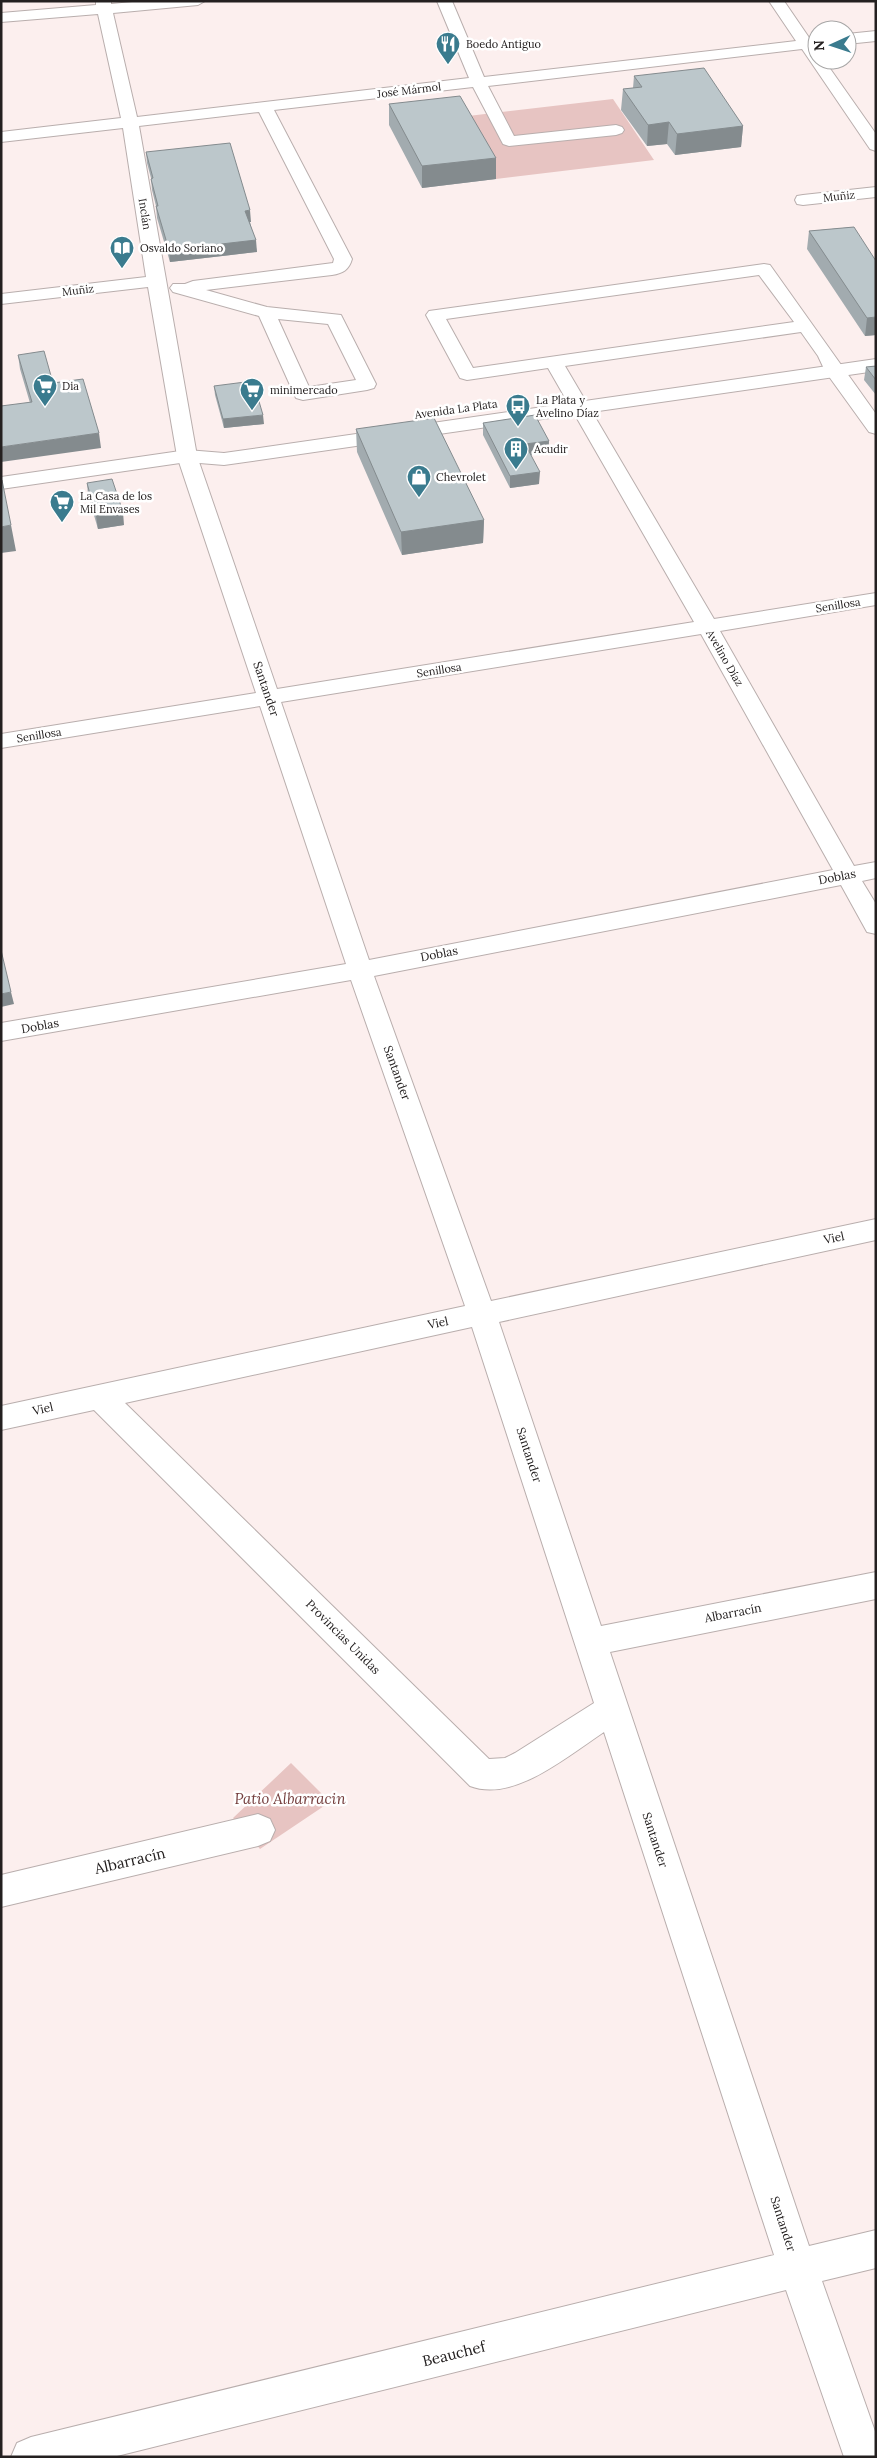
<svg xmlns="http://www.w3.org/2000/svg" width="877" height="2458" viewBox="0 0 877 2458" font-family="Lora,serif">
<style>
.green{fill:#e7c4c2}
.lines{fill:none;stroke-linecap:round;stroke-linejoin:round}
.minor-casing{stroke:#b9aead;stroke-width:2}
.major-casing{stroke:#b9aead;stroke-width:2}
.minor{fill:#fff;fill-rule:evenodd}
.major{fill:#fff;fill-rule:evenodd}
.wall{fill:#a2abaf}
.shaded-wall{fill:#848b8e}
.building{fill:#bcc7cb;stroke:#848b8e}
.labels{text-anchor:middle;stroke-width:5;stroke-linejoin:round;paint-order:stroke}
.far-poi-label{font-size:11px;fill:#242020;stroke:#fff;text-anchor:start}
.far-street-label{font-size:11px;fill:#242020;stroke:#fff}
.street-label{font-size:12px;fill:#242020;stroke:#fff}
.near-park-label{font-size:15px;font-style:italic;fill:#743e3d;stroke:#fff}
.near-street-label{font-size:15px;fill:#242020;stroke:#fff}
</style>
<rect width="100%" height="100%" fill="#fcefee"/>
<path class="green" d="M613,99L654,160L496,179L460,117Z
M291,1763L330,1802L260,1849L233,1818Z"/>
<g class="lines">
<defs>
<path id="minor" d="M96,1H111V4L143,1H205L198,5L113,13L137,117L469,78L437,1H452L484,77L796,41L769,1H784L810,39L817,38V60H824L876,134V151L870,149L802,49L488,86L514,136L616,125L622,127L624,130L622,133L616,135L509,146L503,144L473,87L274,110L352,259C349,270 343,273 332,275L206,290L267,307L341,315L376,384L374,388L367,390L303,400L296,398L294,394L259,316L173,292L170,288L173,284H185L193,281L333,263L334,259L259,112L139,126L197,456L277,689L694,622L548,368L467,380L460,378L426,315L429,311L764,264L770,265L876,414V434L869,432L825,371L818,356L801,332L565,366L714,619L876,593V605L720,631L854,866L876,862V878L862,881L876,904V934L867,932L841,885L374,976L491,1301L876,1219V1240L499,1322L601,1626L876,1572V1599L610,1652L809,2246L876,2230V2268L822,2281L876,2434V2457H844L786,2290L113,2457H11L17,2443L31,2437L774,2255L604,1732C569,1755 514,1803 470,1786L94,1410L1,1430V1406L465,1306L351,980L1,1041V1023L346,964L260,706L1,748V734L256,693L177,456L148,287L1,304V294L146,277L123,128L1,142V132L121,118L98,14L1,22V13L96,5ZM759,275L794,322L473,368L446,319ZM278,319L328,324L356,380L309,387ZM701,634L833,870L369,960L281,702ZM472,1327L594,1703L515,1753L505,1758L489,1759L125,1403Z
M876,31V41L847,44V34Z
M876,187V197L803,205L797,204L795,200L797,196L803,195Z
M258,1814L270,1819L275,1830L270,1841L258,1846L1,1907V1875Z"/>
<path id="major" d="M876,359V371L224,465L187,462L1,489V477L187,450L224,453Z"/>
</defs>
<use href="#minor" class="minor-casing"/>
<use href="#major" class="major-casing"/>
<use href="#minor" class="minor"/>
<use href="#major" class="major"/>
</g>
<path class="wall" d="M634,76L743,126L741,147L675,155L667,144L647,146L621,110L623,89L633,88Z
M389,104L496,158V179L422,188L389,125Z
M146,152L251,222H250L257,252L170,262L157,218L156,206L152,190L151,178L147,163Z
M854,227L876,335L865,336L807,249L809,231Z
M18,355L53,383L101,448L30,403L20,369Z
M876,366V395L864,380L866,367Z
M214,386L264,424L224,428L215,395Z
M483,423L549,441L548,453L531,455L539,484L510,488L483,435Z
M356,429L484,520L483,543L402,555L357,452Z
M87,483L124,525L98,529L88,495Z"/>
<path class="shaded-wall" d="M669,122L667,144L647,146L648,125Z
M743,126L741,147L675,155L677,134Z
M496,158V179L422,188V166Z
M250,210L251,222H246L245,211Z
M256,240L257,252L170,262L169,250Z
M876,317V335L865,336L867,318Z
M263,415L264,424L224,428L223,419Z
M99,433L101,448L1,462V447Z
M549,441L548,453L525,456V444Z
M540,472L539,484L510,488V476Z
M123,512L124,525L98,529L96,516Z
M484,520L483,543L402,555L401,532Z
M11,525L16,551L1,553V527Z
M11,992L14,1004L1,1007V994Z"/>
<path class="building" d="M704,68L743,126L677,134L669,122L648,125L623,89L642,87L634,76Z
M460,96L496,158L422,166L389,104Z
M230,143L250,210L245,211L256,240L169,250L156,206H158L151,179L153,178L146,152Z
M854,227L876,261V317L867,318L809,231Z
M44,351L53,383L83,379L99,433L1,447V406L32,402L18,355Z
M876,366V380L866,367Z
M253,381L263,415L223,419L214,386Z
M535,415L549,441L525,444L540,472L510,476L483,423Z
M434,418L484,520L401,532L356,429Z
M112,479L123,512L96,516L87,483Z
M2,480L11,525L1,527V481Z
M1,950L11,992L1,994Z"/>
<defs>
<symbol id="restaurant-pin" viewBox="-11 -11 22 30"><path d="M0 17L-7.5 6A9.5 9.5 0 1 1 7.5 6Z" fill="#3a7b8e" stroke="#fff"/><path d="M-5-6h1v4h1v-4h1v4h1v-4h1v5L-1.5 .5V6h-2V.5L-5-1ZM5-6V6H3V1.5H1.5Q1.5-4 5-6Z" fill="#fff"/></symbol>
<symbol id="library-pin" viewBox="-11 -11 22 30"><path d="M0 17L-7.5 6A9.5 9.5 0 1 1 7.5 6Z" fill="#3a7b8e" stroke="#fff"/><path d="M-6-4Q-3-5.5-.7-3.5V5Q-3 3-6 4ZM6-4Q3-5.5 .7-3.5V5Q3 3 6 4Z" fill="#fff"/></symbol>
<symbol id="supermarket-pin" viewBox="-11 -11 22 30"><path d="M0 17L-7.5 6A9.5 9.5 0 1 1 7.5 6Z" fill="#3a7b8e" stroke="#fff"/><path d="M-6-5.5h2.5l.6 2H6L4.5 2H-2.5L-4.4-4H-6ZM-1.5 3.2a1.3 1.3 0 1 0 .1 0ZM3 3.2a1.3 1.3 0 1 0 .1 0Z" fill="#fff"/></symbol>
<symbol id="bus-pin" viewBox="-11 -11 22 30"><path d="M0 17L-7.5 6A9.5 9.5 0 1 1 7.5 6Z" fill="#3a7b8e" stroke="#fff"/><path d="M-5-6H5V4H4V6H2V4H-2V6H-4V4H-5ZM-3.5-4V0h7V-4ZM-3.5 1.2v1.5H-2V1.2ZM2 1.2v1.5H3.5V1.2Z" fill="#fff"/></symbol>
<symbol id="building-pin" viewBox="-11 -11 22 30"><path d="M0 17L-7.5 6A9.5 9.5 0 1 1 7.5 6Z" fill="#3a7b8e" stroke="#fff"/><path d="M-4-6H4V6H1V3H-1V6H-4ZM-2.5-4.3h1.7v1.8h-1.7ZM.8-4.3h1.7v1.8H.8ZM-2.5-1h1.7V.8h-1.7ZM.8-1h1.7V.8H.8Z" fill="#fff"/></symbol>
<symbol id="shop-pin" viewBox="-11 -11 22 30"><path d="M0 17L-7.5 6A9.5 9.5 0 1 1 7.5 6Z" fill="#3a7b8e" stroke="#fff"/><path d="M-5-2.5h2.3a2.7 3.5 0 0 1 5.4 0H5L5.5 6h-11ZM-1.5-2.5h3a1.5 2.3 0 0 0-3 0Z" fill="#fff"/></symbol>
</defs>
<g fill-rule="evenodd">
<use href="#restaurant-pin" x="434" y="30" width="28" height="38"/>
<use href="#library-pin" x="108" y="234" width="28" height="38"/>
<use href="#supermarket-pin" x="31" y="372" width="28" height="38"/>
<use href="#supermarket-pin" x="238" y="376" width="28" height="38"/>
<use href="#bus-pin" x="504" y="392" width="28" height="38"/>
<use href="#building-pin" x="502" y="435" width="28" height="38"/>
<use href="#shop-pin" x="405" y="463" width="28" height="38"/>
<use href="#supermarket-pin" x="48" y="488" width="28" height="38"/>
</g>
<g class="labels">
<g class="far-poi-label">
<text x="466" y="48">Boedo Antiguo</text>
<text x="140" y="252">Osvaldo Soriano</text>
<text x="62" y="390">Dia</text>
<text x="270" y="394">minimercado</text>
<text x="536" y="404">La Plata y<tspan x="536" dy="13">Avelino Díaz</tspan></text>
<text x="534" y="453">Acudir</text>
<text x="436" y="481">Chevrolet</text>
<text x="80" y="500">La Casa de los<tspan x="80" dy="13">Mil Envases</tspan></text>
</g>
<g class="far-street-label">
<text transform="translate(409 90) rotate(-7)" y="4">José Mármol</text>
<text transform="translate(839 196) rotate(-6)" y="4">Muñiz</text>
<text transform="translate(145 214) rotate(81)" y="4">Inclán</text>
<text transform="translate(78 290) rotate(-7)" y="4">Muñiz</text>
<text transform="translate(456 409) rotate(-8)" y="4">Avenida La Plata</text>
<text transform="translate(838 605) rotate(-9)" y="4">Senillosa</text>
<text transform="translate(725 658) rotate(60)" y="4">Avelino Díaz</text>
<text transform="translate(439 670) rotate(-9)" y="4">Senillosa</text>
<text transform="translate(39 735) rotate(-9)" y="4">Senillosa</text>
</g>
<g class="street-label">
<text transform="translate(266 689) rotate(71)" y="4">Santander</text>
<text transform="translate(837 877) rotate(-11)" y="4">Doblas</text>
<text transform="translate(439 954) rotate(-11)" y="4">Doblas</text>
<text transform="translate(40 1026) rotate(-10)" y="4">Doblas</text>
<text transform="translate(397 1073) rotate(70)" y="4">Santander</text>
<text transform="translate(834 1238) rotate(-12)" y="4">Viel</text>
<text transform="translate(438 1323) rotate(-12)" y="4">Viel</text>
<text transform="translate(43 1409) rotate(-13)" y="4">Viel</text>
<text transform="translate(529 1455) rotate(72)" y="4">Santander</text>
<text transform="translate(733 1613) rotate(-11)" y="4">Albarracín</text>
<text transform="translate(343 1637) rotate(45)" y="4">Provincias Unidas</text>
<text transform="translate(655 1840) rotate(72)" y="4">Santander</text>
<text transform="translate(783 2224) rotate(72)" y="4">Santander</text>
</g>
<g class="near-park-label">
<text x="290" y="1804">Patio Albarracin</text>
</g>
<g class="near-street-label">
<text transform="translate(130 1861) rotate(-13)" y="5">Albarracín</text>
<text transform="translate(454 2354) rotate(-14)" y="5">Beauchef</text>
</g>
</g>
<rect width="877" height="2458" fill="none" stroke="#242020" stroke-width="5"/>
<g transform="translate(832 45) rotate(267)"><circle r="24" fill="#ffffff" stroke="#a7a6a6"/>
<path d="M0-4L9 19L0 12L-9 19Z" fill="#3a7b8e"/>
<text y="-8" font-size="14" font-weight="bold" text-anchor="middle" fill="#242020">N</text>
</g>
</svg>
